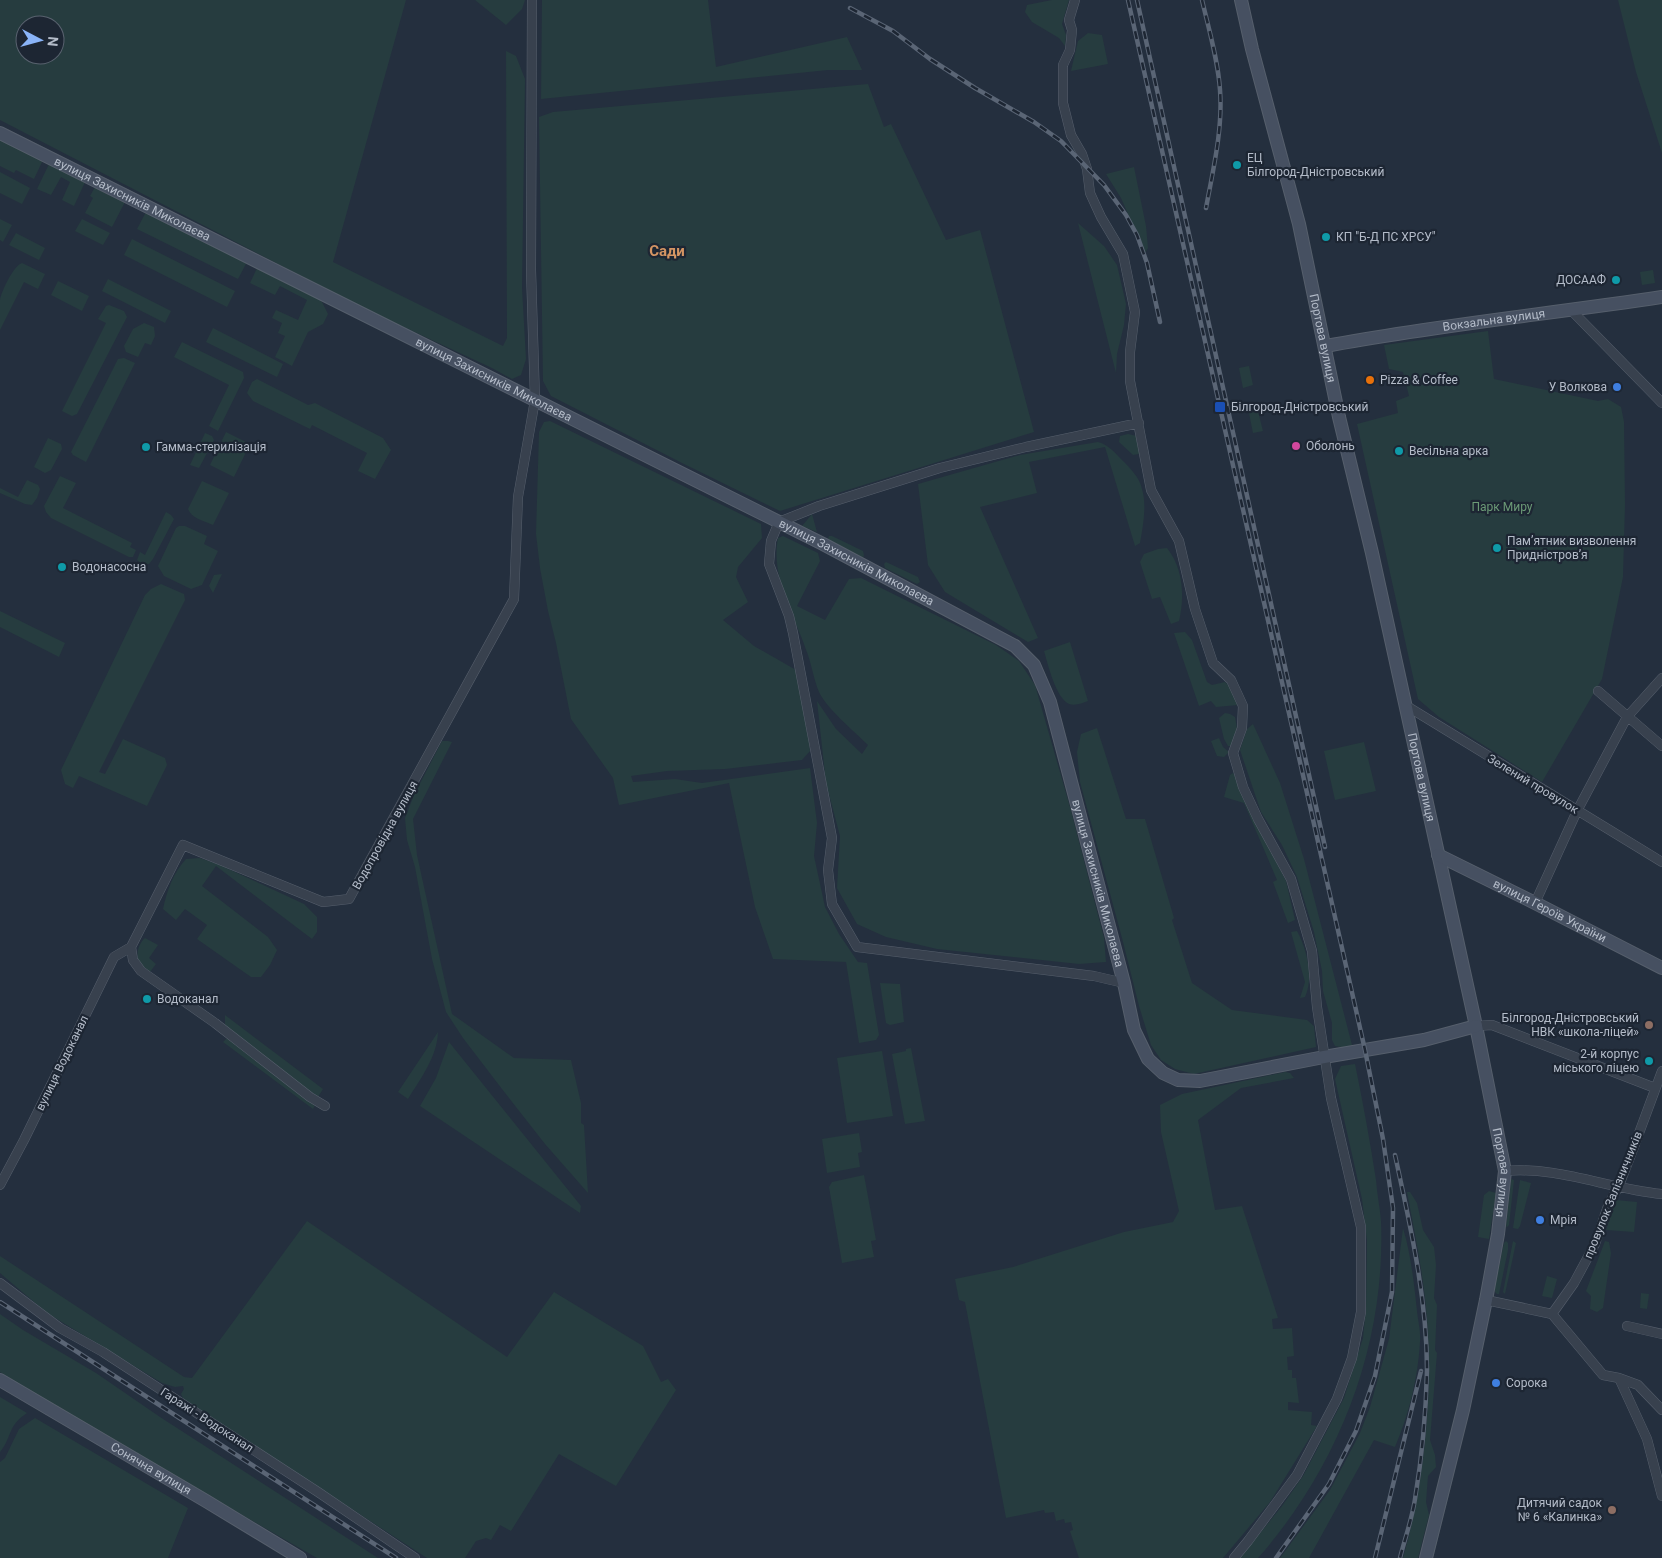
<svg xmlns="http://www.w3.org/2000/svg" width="1662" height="1558" viewBox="0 0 1662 1558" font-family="Roboto,sans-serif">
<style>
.green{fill:#263c3f;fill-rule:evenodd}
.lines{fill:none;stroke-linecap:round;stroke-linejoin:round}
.street-casing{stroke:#565f6c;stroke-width:10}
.secondary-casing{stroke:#565f6c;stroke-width:14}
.street{stroke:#38414e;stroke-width:9}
.secondary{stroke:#465061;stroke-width:12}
.rail-casing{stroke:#5a6575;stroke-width:4.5}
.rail{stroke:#1d2633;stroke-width:2.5;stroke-dasharray:8;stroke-linecap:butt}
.culture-dot{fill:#0f9aa8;stroke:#1d2633;stroke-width:2}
.food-dot{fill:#e8710a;stroke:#1d2633;stroke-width:2}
.shop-dot{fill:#3f7fe0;stroke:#1d2633;stroke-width:2}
.transit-dot{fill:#1a4fb4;stroke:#1d2633;stroke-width:2}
.hotel-dot{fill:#d1479c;stroke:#1d2633;stroke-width:2}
.education-dot{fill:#8d6e63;stroke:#1d2633;stroke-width:2}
.labels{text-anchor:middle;stroke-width:4.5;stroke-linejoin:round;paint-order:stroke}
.poi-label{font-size:12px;fill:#b4bcc9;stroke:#1d2633;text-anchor:start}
.street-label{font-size:12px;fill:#b4bcc9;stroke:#1d2633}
.park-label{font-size:12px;fill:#6b9a76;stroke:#1d2633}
.quarter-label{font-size:15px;font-weight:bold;fill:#d59563;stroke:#1d2633}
</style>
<rect width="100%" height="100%" fill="#242f3e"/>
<path class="green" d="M0,0H406L333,262L503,346L507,338L506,51L516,56L525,79L522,288L526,359L521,375L512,379L492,368L363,308L0,120ZM25,25H55V55H25Z
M475,0H525L522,9L506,25Z
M542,0H708L716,67L847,37L862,70H828L541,99Z
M1052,0H1069L1062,24L1066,35L1065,46L1059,38L1032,22L1025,12L1027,5Z
M1618,0H1662V153L1636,72Z
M1088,33L1102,35L1108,64L1071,71L1078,41Z
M868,84L884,127L891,124L946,240L980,230L1034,432L780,511L682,463L551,396L543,381L539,117L553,112Z
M0,138L43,160L34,179L16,170L14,173L0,166Z
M50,162L86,180L74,206L62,200L70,182L61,177L51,195L37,189Z
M1134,167L1146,226L1148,248L1145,253L1121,198L1106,174Z
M0,172L30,188L22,204L0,193Z
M95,187L125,202L112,227L85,213L93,198L90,196Z
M146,212L247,262L238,279L137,229Z
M0,219L12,225L3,242L0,240Z
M82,219L110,233L103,245L75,231Z
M1078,223L1104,246L1117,265L1126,304L1124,325L1117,354L1116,373Z
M16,233L45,248L39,260L9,245Z
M132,239L235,291L227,307L124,255Z
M22,263L45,274L38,289L24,282L0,330C0,320 0,310 0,300C1,292 14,265 22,263Z
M257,268L315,295L322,302L328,314L323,324L308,332L292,366L275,357L285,336L278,333L282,323L272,318L276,310L298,320L307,300L280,286L275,295L250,283Z
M1653,270L1655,283L1642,285L1640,272Z
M108,279L171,311L165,323L102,291Z
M58,281L89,296L82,311L51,295Z
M109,305L124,311L127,317L77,414L72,416L62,411L106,323L98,319L106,306Z
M144,323L154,327L155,336L151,345L145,343L138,357L126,352L124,346L133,329Z
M213,328L283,364L277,377L206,342Z
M1488,331L1494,379L1598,401L1608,399L1621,407L1624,422L1625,505L1623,577L1602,679L1542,782L1439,717L1418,699L1357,424L1398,413L1396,401L1409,396L1403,372L1389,369L1384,345Z
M182,342L243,372L244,378L218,431L209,426L229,385L174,357Z
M124,358L135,363L86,462L73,455L71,452L118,359Z
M1249,366L1253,385L1243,388L1239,368Z
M257,379L308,405L315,403L383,438L391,450L375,479L358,471L367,453L312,425L310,429L253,401L247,393L252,382Z
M1258,411L1263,431L1253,433L1249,413Z
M550,421L761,524L762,538L738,567L736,577L748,602L723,620L754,646L803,674L810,751L802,760L725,769L667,771L631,776L633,782L675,779L702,783L810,768L817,823L814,856L825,907L839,934L858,962L867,963L879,1035L876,1040L859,1043L846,962L773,959L755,907L729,783L619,805L613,778L571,719L556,643L548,611L540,568L536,534L539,432L544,422Z
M226,432L250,444L234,477L210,465Z
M205,433L212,436L214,440L199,468L190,465Z
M1128,434L1137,436L1140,445L1139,454L1133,455L1119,442L1120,436Z
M48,438L61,444L62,449L51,470L45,473L34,467Z
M1098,442C1109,445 1114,452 1122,460C1130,468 1140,478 1142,489C1147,506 1143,526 1140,543L1135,546L1105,447L1029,462L1037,493L980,507L1038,638L1028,642L945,592L928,565L918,484L1020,455Z
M60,476L76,483L63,508L132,543L130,547L136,550L133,557H129L51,518L46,512L44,506Z
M27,480L38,485L40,489L37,498L32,505L25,504L0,493V488L18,497Z
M202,481L229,493L213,525C204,521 191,518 188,509Z
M166,512L171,515L174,519L153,559L149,564H142L137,560L140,552L145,555Z
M812,514L817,532L802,526Z
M179,526H185L207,536L204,544L218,551L202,585L191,589L164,576L158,566L176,528Z
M783,536L818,553L820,561L797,606L825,620L849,579L861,578L996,645L1019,661L1035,685L1070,807L1104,938L1106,962L1079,964L937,949L886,937L857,924L837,888L840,836L826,783L817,701L836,729L862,754L868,745C854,731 827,709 819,692C814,680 812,667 808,655C796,618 770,578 778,538Z
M829,536H832L863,551L864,555L863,558L828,539Z
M1167,548C1183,568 1185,596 1179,621L1171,624L1160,597L1152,599L1140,562L1144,554L1158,549Z
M886,562L918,577L920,582L917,584L885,568L884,564Z
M222,574L213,593L209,586L214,575Z
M161,584L184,594L185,600L99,772L105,774L123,739L165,758L167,765L147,806L79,776L73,788L65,784L61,770L145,595L151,589Z
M0,611L65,643L59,657L0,627Z
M1185,632L1192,640L1207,682L1212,685L1225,682L1231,687L1238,705L1216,707L1211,701L1199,706L1174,633Z
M1070,642L1088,701C1082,703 1076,706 1069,704C1056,698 1048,665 1044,651Z
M1225,713L1230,714L1235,717L1237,728L1231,746H1228L1224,739L1219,718Z
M1253,724L1280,783L1304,859L1352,1045L1346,1048L1335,1046L1332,1040V1023L1323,991L1322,971L1314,932L1297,877L1282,845L1261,812L1240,750L1247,729Z
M1097,728L1126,819H1145L1174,918L1172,920L1192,983L1232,1010L1307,1020L1314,1026L1316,1047L1194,1074L1175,1069L1161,1060L1151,1045L1139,1006L1122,938L1080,782L1077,752L1081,734Z
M1219,738L1223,747L1229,752L1224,757L1217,756L1211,741Z
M442,741H448L452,742L413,819L417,855L452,1014L514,1058L571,1060L581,1103V1123L584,1125L588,1193L545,1144L502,1089L463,1038L446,1012L432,959L415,867L407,840L405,818L414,795Z
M1364,742L1376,791L1335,800L1324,751Z
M1233,773L1236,776L1252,814L1286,881L1295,920L1288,923L1273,882L1277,880L1244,803L1224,797L1230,775Z
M200,858L220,865L304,904L317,917V932L312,939L216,866L202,886L268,937L277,950L270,965L261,977H251L197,939L207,925L185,909L176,920L163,909C167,891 173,873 186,859Z
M1297,931C1307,949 1314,978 1305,997L1300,998L1305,982L1291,932Z
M145,938L158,945L149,958L156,964L150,972C147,970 142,967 140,964C135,956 138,944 145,938Z
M880,983L900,984L904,1022L890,1025L886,1023Z
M225,1015L323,1089L318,1097L315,1096L251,1047L225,1025Z
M438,1032C437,1057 421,1078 408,1099L398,1092Z
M228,1037L311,1101L315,1105L313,1109L223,1042Z
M449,1042L581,1206L580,1213L420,1106L436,1078Z
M911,1048L925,1121L905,1124L892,1054L906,1051V1049Z
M882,1051L893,1116L847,1123L837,1058Z
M1355,1064C1363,1103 1370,1141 1376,1180C1377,1194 1380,1208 1381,1221C1386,1345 1339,1466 1258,1558H1240L1282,1506L1303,1476L1344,1398L1363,1338L1366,1308L1367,1241L1362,1199L1335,1079L1341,1066Z
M1285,1072L1290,1073L1294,1078L1241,1088L1198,1120L1215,1210L1242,1206L1278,1318L1272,1319L1273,1329L1292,1328L1294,1356L1287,1357L1288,1370H1292V1378H1296L1299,1403L1288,1402V1410L1312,1412L1311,1425L1317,1426L1270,1502L1223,1558H1079L1070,1531L1073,1530L1071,1522L1065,1523L1064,1519L1056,1521L1054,1512L1045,1513L1044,1510L1006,1518L965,1302L959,1300L955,1279L1013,1267L1124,1232L1173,1222L1179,1211L1161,1132L1160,1105L1182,1094Z
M859,1133L862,1152L858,1153L860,1167L827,1173L822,1139Z
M864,1175L876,1240L871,1241L874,1257L842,1263L829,1187L832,1182Z
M1511,1179L1514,1180L1509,1225L1507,1227L1506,1226Z
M1520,1180L1531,1183L1520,1226L1518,1229L1513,1228Z
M1489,1191L1496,1193L1489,1239L1478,1237L1484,1195Z
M1407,1192H1410L1417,1203L1423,1230L1434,1247L1436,1265L1434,1298L1437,1305L1435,1350L1437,1353L1430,1440L1435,1455L1436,1467L1428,1476L1426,1502L1429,1515L1418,1558H1403C1424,1485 1433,1397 1427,1320C1424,1277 1415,1235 1407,1192Z
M1616,1200L1637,1202L1634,1232L1606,1230Z
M307,1221L507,1357L554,1292L643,1346L661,1382L668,1379L676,1390L616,1486L559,1454L511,1531L500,1525L491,1540L486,1538L476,1541L465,1558H427L184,1400L181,1394L184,1389L183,1386L175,1387L162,1383L47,1313L0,1273V1256L184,1377L192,1378Z
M1403,1228C1411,1255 1414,1283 1417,1311C1418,1321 1421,1332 1420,1342C1418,1378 1409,1414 1395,1447L1374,1440L1309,1558H1280L1330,1490L1360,1433L1370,1407L1389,1339Z
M1506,1241L1508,1243V1250L1499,1294H1497L1495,1292V1285L1504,1243Z
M1513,1241L1516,1243L1505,1294L1503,1292Z
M1605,1241L1609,1242L1611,1253L1603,1308L1597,1312L1590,1309L1591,1296L1586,1291Z
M1547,1276L1557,1279L1552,1298L1542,1296Z
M1641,1293L1649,1294L1647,1309L1640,1308Z
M0,1314L23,1330L96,1373L160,1417L378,1558H317L117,1443L0,1372Z
M0,1397L27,1413C7,1426 12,1438 0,1452Z
M35,1418L188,1508L168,1558H0V1462L5,1458L19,1429Z"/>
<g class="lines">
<defs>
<path id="street" d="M1075,0L1069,20L1072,30L1070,50L1063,65V103L1071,135L1082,154L1087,169L1090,193L1101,217L1123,254L1135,312L1130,352V381L1151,490L1179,541L1195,609L1213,663L1231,680L1243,706L1242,728L1233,753L1243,787L1258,819L1291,879L1312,951L1317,1007L1331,1098L1361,1227V1312L1352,1358L1337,1399L1297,1475L1248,1541L1234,1558
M1572,311L1662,403
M1598,691L1662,746
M1405,705L1662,862
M1535,903L1577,811L1627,717L1662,678
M1124,983L1094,976L857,947L832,904L828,870L832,838L793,633L789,616L769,564L771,541L779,522L819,506L940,468L1026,447L1139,423
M1476,1026L1492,1025L1655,1088
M325,1106L310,1097L215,1023L141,971L133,960L131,947L183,845L323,902L349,899L514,599L518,497L535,400L531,270L532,0
M1505,1171C1558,1166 1609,1189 1662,1194
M0,1185L24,1140L114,957L131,947
M0,1283L60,1328L103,1352L318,1492L415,1558
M1486,1300L1552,1314L1603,1375L1619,1378L1638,1385L1662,1410
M1552,1314L1574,1283L1595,1244L1609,1203L1618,1188L1632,1152L1662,1071
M1627,1326L1662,1334
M1619,1378L1647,1439L1662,1496"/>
<g id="secondary">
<path id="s1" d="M1241,0L1252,49L1299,224L1339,417L1372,553L1476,1026L1505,1171L1498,1234L1486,1300L1463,1410L1426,1558"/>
<path id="s2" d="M0,133L823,544L1015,646L1034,665L1050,702L1124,983L1134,1030L1148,1059L1163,1073L1178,1080L1200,1081L1324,1057L1424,1040L1476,1026"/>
<path id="s3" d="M1326,346C1437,325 1550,314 1662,297"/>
<path id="s4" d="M1438,855L1535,903L1662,968"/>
<path id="s5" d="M0,1380L206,1501L300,1558"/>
</g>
</defs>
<use href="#street" class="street-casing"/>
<use href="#secondary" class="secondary-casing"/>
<use href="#street" class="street"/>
<use href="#secondary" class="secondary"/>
<defs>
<path id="rail" d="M1128,0L1365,1050L1383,1139L1393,1208L1392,1292L1375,1376L1356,1431L1329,1484L1276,1558
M1137,0L1325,847
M1202,0C1209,30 1218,60 1220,90C1223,129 1213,170 1206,208
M850,8L893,31L930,59L975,88L1034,122L1061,141L1104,185L1126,215L1137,235L1147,263L1160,322
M1395,1155C1410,1225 1427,1297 1427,1370C1426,1412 1422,1457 1415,1499C1412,1519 1405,1538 1400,1558
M0,1302L396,1558
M1375,1558L1421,1371"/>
</defs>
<use href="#rail" class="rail-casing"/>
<use href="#rail" class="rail"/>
</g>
<g class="culture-dot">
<circle cx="1237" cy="165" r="5"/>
<circle cx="1326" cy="237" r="5"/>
<circle cx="1616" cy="280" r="5"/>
<circle cx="146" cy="447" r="5"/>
<circle cx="1399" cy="451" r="5"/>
<circle cx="1497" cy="548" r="5"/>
<circle cx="62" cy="567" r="5"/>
<circle cx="147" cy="999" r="5"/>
<circle cx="1649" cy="1061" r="5"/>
</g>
<circle class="food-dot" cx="1370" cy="380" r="5"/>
<g class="shop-dot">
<circle cx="1617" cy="387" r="5"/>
<circle cx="1540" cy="1220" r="5"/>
<circle cx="1496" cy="1383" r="5"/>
</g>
<rect class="transit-dot" x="1214" y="401" width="12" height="12" rx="2.5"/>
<circle class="hotel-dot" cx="1296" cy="446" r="5"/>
<g class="education-dot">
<circle cx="1649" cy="1025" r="5"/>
<circle cx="1612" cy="1510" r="5"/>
</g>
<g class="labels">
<g class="poi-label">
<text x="1247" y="162">ЕЦ<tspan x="1247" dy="14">Білгород-Дністровський</tspan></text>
<text x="1336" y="241">КП "Б-Д ПС ХРСУ"</text>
<text x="1606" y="284" text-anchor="end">ДОСААФ</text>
<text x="1380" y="384">Pizza &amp; Coffee</text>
<text x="1607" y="391" text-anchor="end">У Волкова</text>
<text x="1231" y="411">Білгород-Дністровський</text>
<text x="1306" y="450">Оболонь</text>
<text x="156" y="451">Гамма-стерилізація</text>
<text x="1409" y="455">Весільна арка</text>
<text x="1507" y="545">Пам’ятник визволення<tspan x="1507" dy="14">Придністров’я</tspan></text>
<text x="72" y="571">Водонасосна</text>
<text x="157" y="1003">Водоканал</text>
<text x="1639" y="1022" text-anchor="end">Білгород-Дністровський<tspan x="1639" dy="14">НВК «школа-ліцей»</tspan></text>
<text x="1639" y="1058" text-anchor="end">2-й корпус<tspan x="1639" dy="14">міського ліцею</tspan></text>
<text x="1550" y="1224">Мрія</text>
<text x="1506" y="1387">Сорока</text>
<text x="1602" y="1507" text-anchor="end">Дитячий садок<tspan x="1602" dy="14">№ 6 «Калинка»</tspan></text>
</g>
<g class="street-label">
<text dy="4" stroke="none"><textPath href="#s2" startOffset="148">вулиця Захисників Миколаєва</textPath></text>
<text dy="4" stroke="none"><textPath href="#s3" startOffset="170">Вокзальна вулиця</textPath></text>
<text dy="4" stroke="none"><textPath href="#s1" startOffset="348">Портова вулиця</textPath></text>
<text dy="4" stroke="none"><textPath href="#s2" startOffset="552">вулиця Захисників Миколаєва</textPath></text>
<text dy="4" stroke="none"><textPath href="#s2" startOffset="958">вулиця Захисників Миколаєва</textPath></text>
<text dy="4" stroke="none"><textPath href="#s1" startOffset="798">Портова вулиця</textPath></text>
<text transform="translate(1533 784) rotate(31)" y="4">Зелений провулок</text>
<text transform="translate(385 835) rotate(-61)" y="4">Водопровідна вулиця</text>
<text dy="4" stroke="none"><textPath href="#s2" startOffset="1392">вулиця Захисників Миколаєва</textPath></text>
<text dy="4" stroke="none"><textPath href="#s4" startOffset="125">вулиця Героїв України</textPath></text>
<text transform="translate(62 1063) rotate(-64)" y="4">вулиця Водоканал</text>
<text dy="4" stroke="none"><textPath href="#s1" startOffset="1202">Портова вулиця</textPath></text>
<text transform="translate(1613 1195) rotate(-68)" y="4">провулок Залізничників</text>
<text transform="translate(207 1420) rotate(33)" y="4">Гаражі - Водоканал</text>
<text dy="4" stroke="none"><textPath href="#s5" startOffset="175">Сонячна вулиця</textPath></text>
</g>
<g class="park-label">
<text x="1502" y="511">Парк Миру</text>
</g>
<g class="quarter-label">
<text x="667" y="256">Сади</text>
</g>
</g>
<g transform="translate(40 40) rotate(96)"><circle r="24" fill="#1d2633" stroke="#59626f"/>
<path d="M0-4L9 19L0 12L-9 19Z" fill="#8ab4f8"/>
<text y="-8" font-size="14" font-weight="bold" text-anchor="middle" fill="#b4bcc9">N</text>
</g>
</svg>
